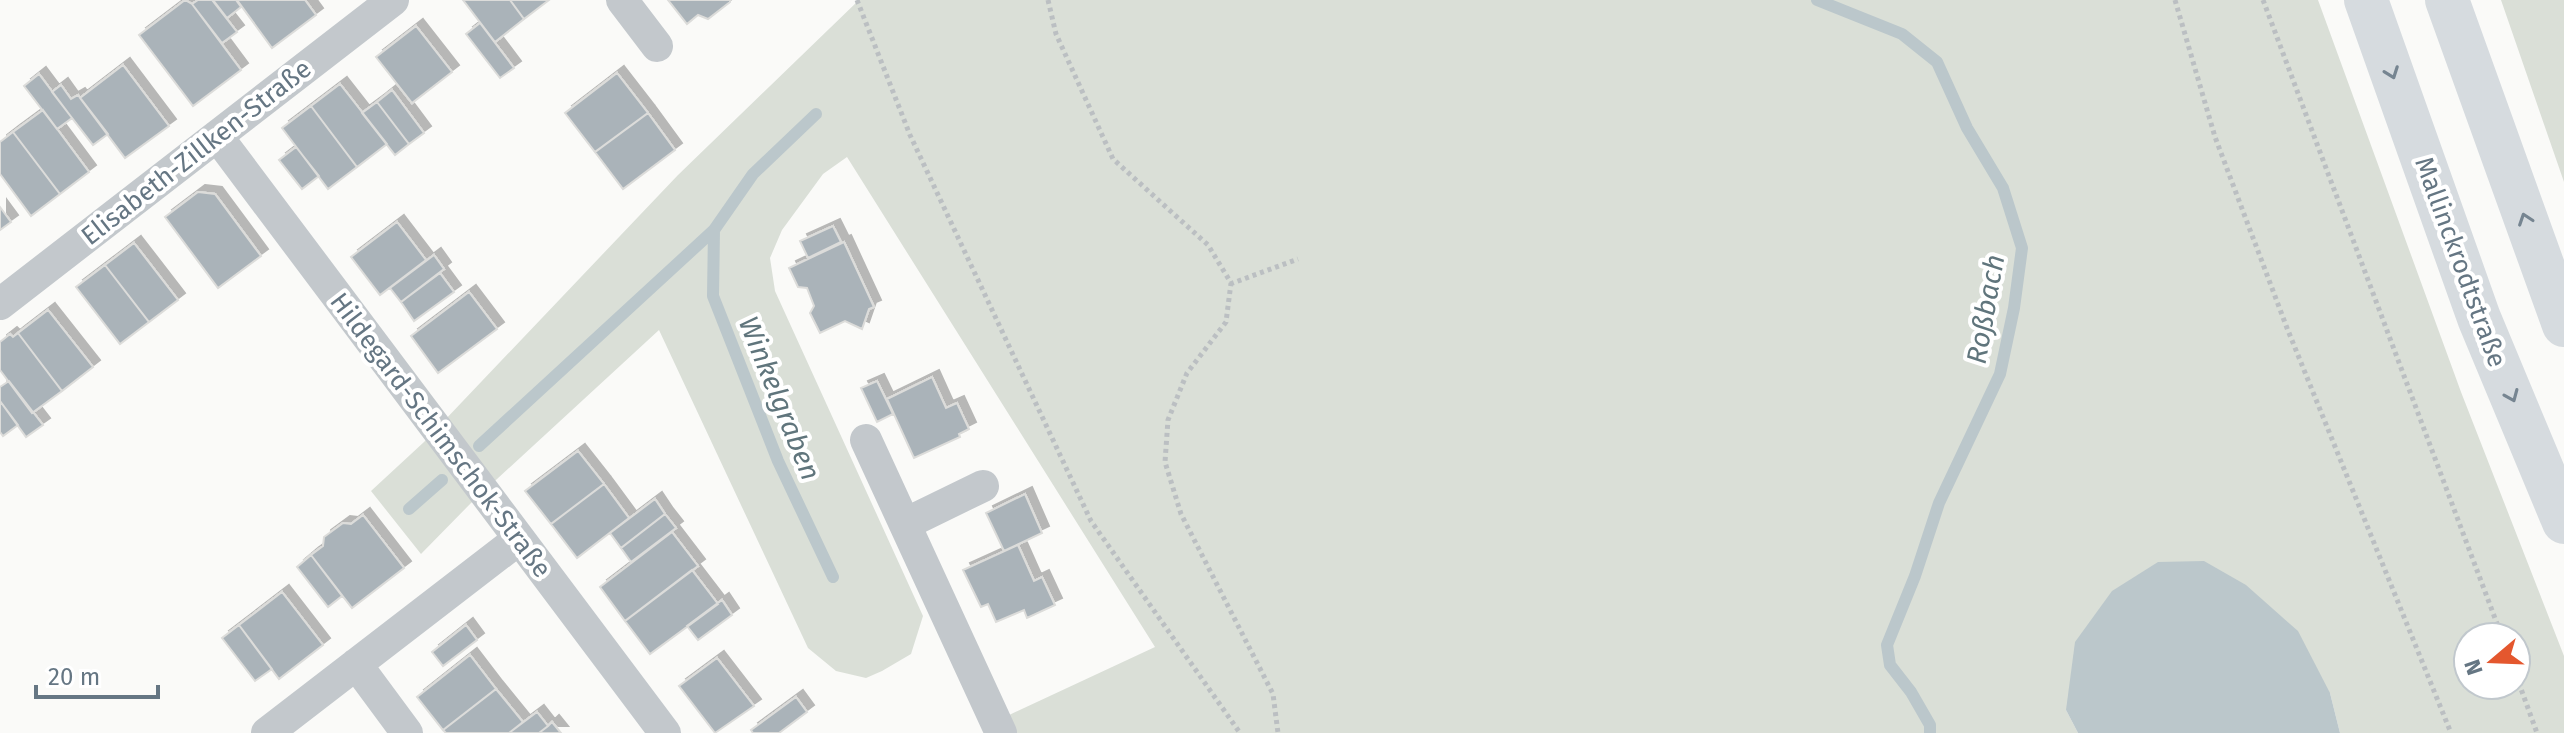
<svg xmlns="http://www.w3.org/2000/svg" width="2564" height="733" viewBox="0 0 2564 733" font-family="'Fira Sans',sans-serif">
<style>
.green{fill:#dadfd7;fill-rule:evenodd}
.water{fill:#bbc7cb}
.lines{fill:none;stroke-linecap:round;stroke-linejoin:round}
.stream{stroke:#bbc7cb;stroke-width:12}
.building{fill:#aab3b9;stroke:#dcdcda;stroke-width:2;filter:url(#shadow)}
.path{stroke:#bbbfc2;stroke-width:5;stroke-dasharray:4 4;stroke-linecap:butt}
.street{stroke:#c3c8cc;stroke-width:32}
.highway{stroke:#d6dbdf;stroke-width:44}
.oneway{stroke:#768591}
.labels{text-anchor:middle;stroke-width:8;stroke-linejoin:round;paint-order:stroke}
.street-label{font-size:26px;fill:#657683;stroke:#fff}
.water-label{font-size:28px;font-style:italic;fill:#60757c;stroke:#fff}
</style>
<defs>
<filter id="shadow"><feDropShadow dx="7" dy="-7" stdDeviation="0" flood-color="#0004"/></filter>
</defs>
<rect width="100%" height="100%" fill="#fafaf8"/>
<path class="green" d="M859,0H2318L2461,392L2564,656V733H2340L2330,693L2066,710L2078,733H1015L1007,716L1155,647L847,157L823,174L782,230L770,258L775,291L923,616L911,654L882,671L866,678L836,671L808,648L659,330L471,503L421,554L371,491L424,442L678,175ZM2468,637H2516V685H2468Z
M2501,0H2564V182Z"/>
<path class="water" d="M2204,561L2246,585L2298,631L2330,693L2340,733H2078L2066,710L2075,642L2112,591L2158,562Z"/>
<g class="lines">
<path class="stream" d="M1817,0L1902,34L1937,62L1967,128L2003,188L2022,248L2014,308L2000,374L1939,503L1915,576L1887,645L1890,665L1911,692L1930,725V733
M714,230L713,296L778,461L833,577
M479,446L714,230L753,174L816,114
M409,509L442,480"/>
</g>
<path class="building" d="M185,0L192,4L241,70L193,106L139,35Z
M198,0H212L237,32L222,43L192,4Z
M213,0H236L241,7L227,18Z
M237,0H305L316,15L272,48Z
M463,0H510L524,19L495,42Z
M510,0H549L524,19Z
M668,0H730V2L708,19L698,15L687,24Z
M480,23L514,68L500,78L466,34Z
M416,26L452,72L412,103L376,57Z
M123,65L169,126L125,158L80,98Z
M617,73L648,113L595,152L565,113Z
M39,74L72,118L57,129L24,86Z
M340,84L387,144L357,167L311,106Z
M61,85L71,99L78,95L108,134L93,145L52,92Z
M392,90L424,133L409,144L377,102Z
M377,102L409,144L395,155L362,113Z
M311,106L357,167L328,189L282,128Z
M43,110L89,172L60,194L13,132Z
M648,113L675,150L623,189L595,152Z
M13,132L60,194L31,216L0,174V142Z
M296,147L319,176L302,189L279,160Z
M198,192L215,194L261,256L218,288L165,217Z
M0,207L11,222L0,230Z
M397,222L426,260L380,295L351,257Z
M833,226L841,242L808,258L800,241Z
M844,242L874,307L869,309L862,329L845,321L820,333L810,313L814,306L807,288L798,287L789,268Z
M134,243L178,300L149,322L105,265Z
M434,255L444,269L401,302L390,288Z
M105,265L149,322L120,344L76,287Z
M440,273L454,292L414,321L401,302Z
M469,292L497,329L438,373L411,336Z
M48,310L93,367L62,391L18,333Z
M18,333L62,391L32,413L0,370V342L10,334L13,337Z
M932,377L946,408L957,403L969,429L959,434L960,437L914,458L887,399Z
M9,381L43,425L26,437L0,401V387Z
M877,381L893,414L877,422L861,388Z
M0,401L18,425L3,436L0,432Z
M578,451L604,484L551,524L525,491Z
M604,484L629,518L577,558L551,524Z
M1025,494L1042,533L1004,551L986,513Z
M655,499L665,514L621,548L610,533Z
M665,514L676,528L631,562L621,548Z
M363,515L404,568L352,608L311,555L323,546L324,537L343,523L351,524Z
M672,532L698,566L625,621L600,587Z
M1018,545L1034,581L1042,577L1055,605L1027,618L1024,610L996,622L988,604L981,607L963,570Z
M311,555L342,596L328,607L297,567Z
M692,570L718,604L650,654L625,621Z
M282,592L323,645L279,679L239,625Z
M722,600L732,615L698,640L687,626Z
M239,625L272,669L255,681L222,638Z
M466,625L477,640L443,666L432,652Z
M470,655L496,689L443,730L417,697Z
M717,658L754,706L715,733L679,686Z
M496,689L523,722L509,733H446L443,730Z
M796,697L807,712L779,733H753L751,730Z
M537,712L548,726L539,733H509Z
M552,722L561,733H539L548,726Z"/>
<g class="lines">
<path class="path" d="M857,0L910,135L1091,521L1240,733
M1048,0L1056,34L1113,159L1208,245L1231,283L1226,322L1187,373L1168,420L1165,462L1181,514L1273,694L1278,733
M2175,0L2215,137L2287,328L2451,733
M2263,0L2502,637
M1230,284L1298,259
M2516,675L2537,733"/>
<path class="street" d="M622,0L657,46
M217,136L665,733
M0,304L393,0
M866,440L1001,733
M905,524L983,486
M356,664L407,733
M267,733L519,539"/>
<path class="highway" d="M2366,0L2479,318L2564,522
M2447,0L2564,325"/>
</g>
<defs><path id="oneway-chevron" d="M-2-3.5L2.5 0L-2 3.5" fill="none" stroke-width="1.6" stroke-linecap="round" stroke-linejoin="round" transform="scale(2)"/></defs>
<g class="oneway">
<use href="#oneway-chevron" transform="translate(2392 73) rotate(70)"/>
<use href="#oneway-chevron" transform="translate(2525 219) rotate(-109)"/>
<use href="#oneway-chevron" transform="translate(2512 396) rotate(67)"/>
</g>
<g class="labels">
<g class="street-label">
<text transform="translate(196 152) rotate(-38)" y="9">Elisabeth-Zillken-Straße</text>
<text transform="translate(2461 262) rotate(70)" y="9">Mallinckrodtstraße</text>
<text transform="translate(441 435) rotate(53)" y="9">Hildegard-Schimschok-Straße</text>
</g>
<g class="water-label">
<text transform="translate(1985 309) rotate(-80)" y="10">Roßbach</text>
<text transform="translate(780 398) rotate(68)" y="10">Winkelgraben</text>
</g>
</g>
<g transform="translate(2492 661) rotate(251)"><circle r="38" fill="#ffffff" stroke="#c1c8cd" stroke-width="2"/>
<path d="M0-6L14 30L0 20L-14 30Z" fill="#e4572e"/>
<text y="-12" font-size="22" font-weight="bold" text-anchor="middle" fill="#657683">N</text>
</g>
<path d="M36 685v12h122v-12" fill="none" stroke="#657683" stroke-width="4"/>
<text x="48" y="685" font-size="24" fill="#657683" stroke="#ffffff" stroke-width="6" paint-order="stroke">20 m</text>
</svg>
